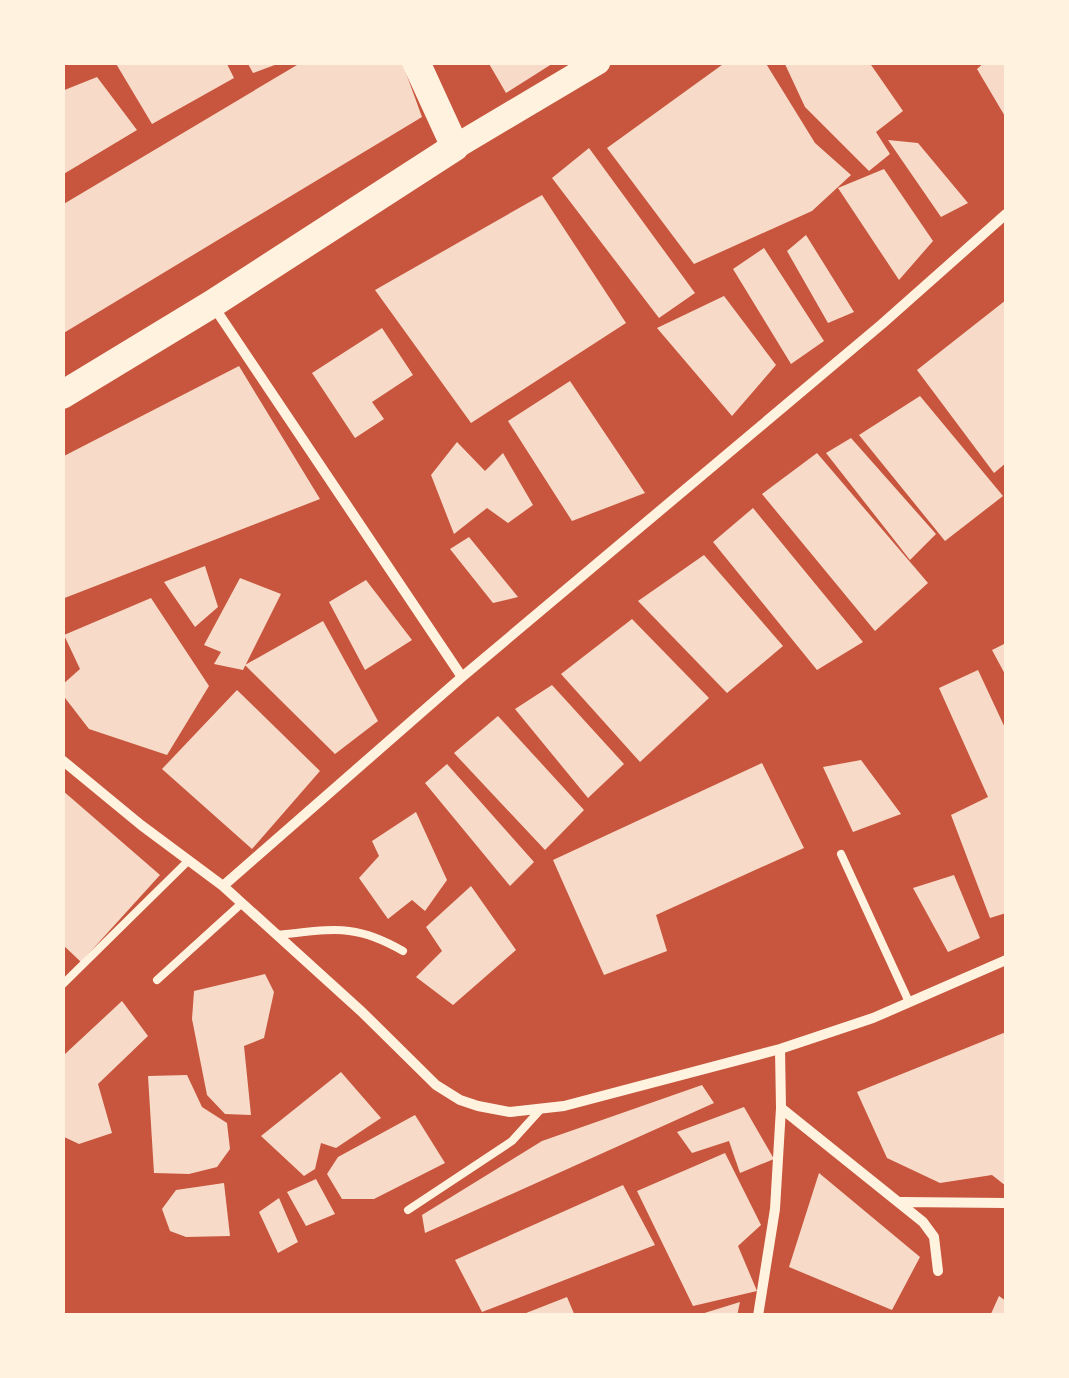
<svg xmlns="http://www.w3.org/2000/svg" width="1069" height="1378" viewBox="0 0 1069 1378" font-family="'Zilla Slab',serif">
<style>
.building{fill:#f7dbc8}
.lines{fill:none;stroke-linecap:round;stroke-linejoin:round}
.service{stroke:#fff3e0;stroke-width:8}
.minor{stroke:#fff3e0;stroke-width:10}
.primary{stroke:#fff3e0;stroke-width:25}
.trunk{stroke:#fff3e0;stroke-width:28}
</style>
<rect width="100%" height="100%" fill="#c8553d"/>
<path class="building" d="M115,62H226L234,78L152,124Z
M247,62H280V63L253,73Z
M302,62H402L422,117L62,334V205Z
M488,62H555L506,93Z
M726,62H765L815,143L851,175L812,211L694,264L607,148Z
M784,62H869L903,111L876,132L890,154L869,171L805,107Z
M985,62H1006V118L977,69Z
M97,77L137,130L62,175V91Z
M888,140L918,143L968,203L941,217Z
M589,148L695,293L659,318L552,178Z
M884,169L933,241L899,280L838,188Z
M542,195L626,323L471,423L375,290Z
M806,235L854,312L828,323L787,251Z
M764,248L824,341L791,364L733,269Z
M724,296L776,365L732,416L657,328Z
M1006,300V463L994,473L917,370Z
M382,328L413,375L372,402L384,419L355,438L312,373Z
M239,366L320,499L62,599V457Z
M570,381L645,493L572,521L508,421Z
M920,396L1003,496L945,541L859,435Z
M851,438L936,534L910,560L826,453Z
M457,442L485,471L503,453L533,505L508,523L487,508L454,534L431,475Z
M817,453L928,583L875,631L762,494Z
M753,508L863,642L817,670L713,542Z
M469,537L518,597L493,603L450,549Z
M704,555L783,646L727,693L638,601Z
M205,566L218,607L195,627L164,582Z
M240,578L281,594L243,670L214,664L221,652L204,645Z
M366,580L412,640L365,670L329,602Z
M151,598L209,686L167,755L89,729L62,694V685L80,669L64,635Z
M632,619L709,698L640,762L561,674Z
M323,621L378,721L335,754L245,665Z
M1006,643V676L992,650Z
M978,670L1006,730V913L990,918L951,815L988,797L939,688Z
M552,685L624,764L588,798L515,709Z
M237,690L320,771L252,849L162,769Z
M498,716L584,810L545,850L454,753Z
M861,760L901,814L853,832L823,767Z
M762,763L804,848L656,915L667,951L604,975L553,860Z
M447,764L534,862L510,886L425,783Z
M62,790L160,875L81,962L62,944Z
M416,812L447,880L425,911L412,900L388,919L359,878L379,856L372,841Z
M954,875L980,938L948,952L913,888Z
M471,886L516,950L453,1005L416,977L442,951L426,927Z
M265,974L274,992L264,1038L244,1046L251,1115L225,1114L207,1095L192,1019L194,991Z
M122,1001L148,1036L98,1084L112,1133L79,1144L62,1136V1061L65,1054Z
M1006,1032V1186L992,1175L940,1183L887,1158L857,1092Z
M341,1072L381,1118L336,1148L321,1143L315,1169L304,1176L261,1136Z
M187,1075L202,1107L227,1123L230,1149L217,1167L189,1174L154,1173L148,1076Z
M702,1085L714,1103L425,1233L422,1215L542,1141Z
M744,1107L774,1159L740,1173L729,1141L692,1153L677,1132Z
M415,1115L445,1163L374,1199H342L327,1174L338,1157Z
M725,1153L761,1225L738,1246L757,1291L693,1306L637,1191Z
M819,1173L920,1257L892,1310L789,1267Z
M316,1179L335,1214L306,1226L287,1192Z
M224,1183L230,1236L186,1237L170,1231L162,1209L176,1190Z
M623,1185L655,1245L482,1312L455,1260Z
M279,1198L298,1242L278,1253L259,1212Z
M999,1296L1006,1301V1316H990Z
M567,1297L575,1316H522L521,1315Z
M740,1302L737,1316H699L698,1315Z"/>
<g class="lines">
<path class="service" d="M841,854L909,1002
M277,935C331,930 353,922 403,951
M157,980L242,903
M62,985L189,860
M408,1210L512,1141L540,1110"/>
<path class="minor" d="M212,304L462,677
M62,760L141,825L223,886L362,1012L436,1085L460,1100L478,1106L510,1112L564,1106L780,1049L873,1018L1006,960
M223,886L462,677L882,324L1006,214
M781,1108L923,1222L934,1237L938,1271
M901,1202L1006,1203
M758,1316L775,1209L781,1108L780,1049"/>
<path class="primary" d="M455,147L598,62"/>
<path class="trunk" d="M62,395L212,304L455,147L416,62"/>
</g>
<rect width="1069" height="1378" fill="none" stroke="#fff3e0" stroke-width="130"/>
</svg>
